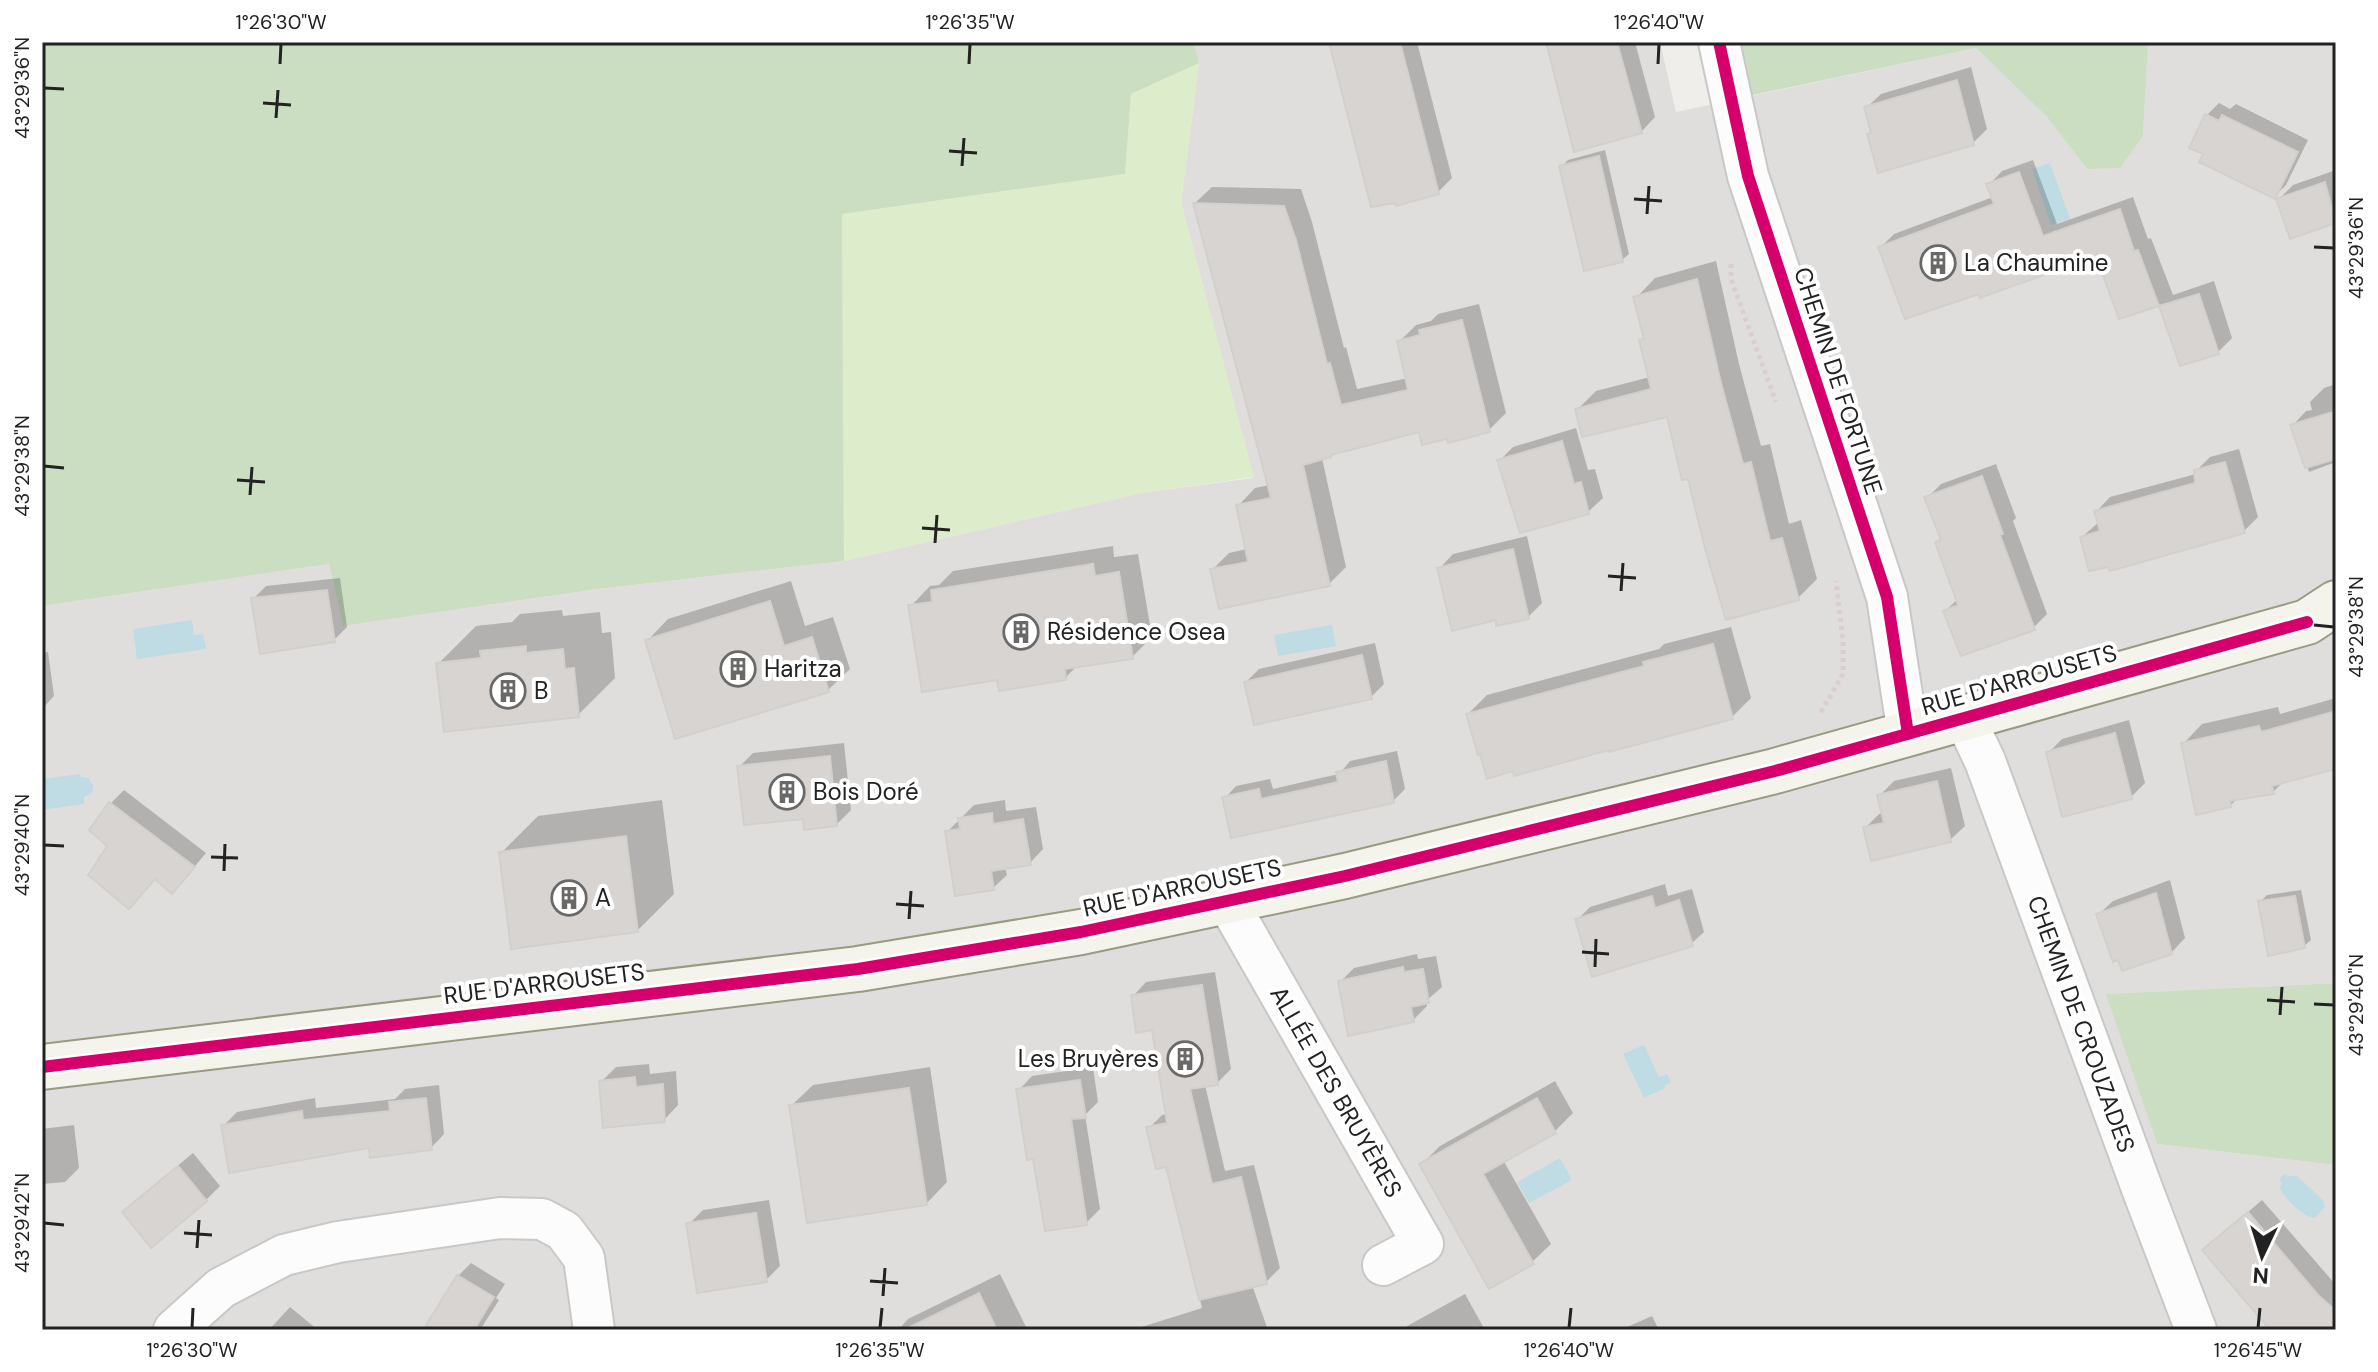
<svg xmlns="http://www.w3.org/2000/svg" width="2378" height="1372" viewBox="0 0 2378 1372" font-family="'DM Sans',sans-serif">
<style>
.residential{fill:#dfdedc}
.grass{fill:#ddeccb}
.forest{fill:#cbdec1}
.water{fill:#bfdbe3}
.shadow{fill:#0003}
.building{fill:#d7d4d2;stroke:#d3d0cc;stroke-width:2}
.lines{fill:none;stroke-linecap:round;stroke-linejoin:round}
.street-casing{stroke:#c9c8c7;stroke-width:44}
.secondary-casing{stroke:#999a82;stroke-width:48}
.path{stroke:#dccecd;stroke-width:5;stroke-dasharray:4 4;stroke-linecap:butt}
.street{stroke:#fdfcfc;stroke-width:40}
.secondary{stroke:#f4f4ed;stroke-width:44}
.cycleway-casing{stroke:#fff;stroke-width:17}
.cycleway{stroke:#d6006c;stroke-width:12}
.ticks{fill:none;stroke:#222;stroke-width:3}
.labels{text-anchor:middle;stroke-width:8;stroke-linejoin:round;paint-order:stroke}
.poi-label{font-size:24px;fill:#222;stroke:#fff;text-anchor:start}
.street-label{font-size:24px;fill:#222;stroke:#fff}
.neatline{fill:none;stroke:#222;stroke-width:3}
.ticks-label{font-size:20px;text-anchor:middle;fill:#222}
</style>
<rect width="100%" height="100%" fill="#f0eeeb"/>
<path class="residential" d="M1194,42H1660L1676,112L1976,48L2047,117L2087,169L2143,136L2148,43L2336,45V983L2107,994L2157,1144L2336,1165V1330H42V606L329,564L343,626L598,589L844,561L1141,493L1253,478L1181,202L1199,63Z"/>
<path class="grass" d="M1199,63L1181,202L1254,477L1141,493L844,561L842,214L1125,174L1131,94Z"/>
<path class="forest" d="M42,42H1194L1199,63L1131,94L1125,174L842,214L844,561L598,589L343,626L329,564L42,606Z
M1729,42H2336V45L2148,43L2143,136L2120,168L2087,169L2047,117L1976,48L1739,98Z
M2336,983V1165L2157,1144L2106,994Z"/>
<path class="water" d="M2050,163L2070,219L2051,225L2032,169Z
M192,620L194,635L203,634L206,649L137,659L133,629Z
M1332,625L1336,646L1278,656L1274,635Z
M80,774L81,777L88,778L93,785L92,793L84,797V804L42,810V779Z
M1644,1045L1659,1077L1667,1074L1671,1082L1665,1085V1088L1644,1098L1623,1054Z
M1560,1158L1572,1180L1529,1203L1517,1182Z
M2284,1174L2288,1176H2297L2323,1200L2325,1207L2315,1218C2303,1217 2283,1198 2280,1187L2282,1183L2279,1179Z"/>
<path class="shadow" d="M1331,42H1417L1452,178L1438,192Z
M1601,42H1635L1655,117L1641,132Z
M1971,67L1987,129L1973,143L1869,135L1873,131L1866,108L1881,94Z
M2219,103L2230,109L2236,104L2308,140L2286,185L2274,197L2205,153L2207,115Z
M1605,150L1629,254L1622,260L1561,167L1568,160Z
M2033,160L2057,224L2133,197L2148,239L2151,238L2173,295L2214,281L2232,338L2218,352L2181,364L2160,304L2121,316L2097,253L1980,291L1880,248L1894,234L1993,197L1989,185L2002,171Z
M2336,170V221L2291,236L2279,199L2293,185Z
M1212,187L1301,189L1312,222L1344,348L1346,347L1357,389L1408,378L1399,342L1416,325L1431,321L1438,314L1479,304L1506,413L1489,430L1448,437L1420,430L1334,452L1322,458L1346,567L1329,584L1212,570L1229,553L1247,549L1238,506L1255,488L1270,485L1195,203Z
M1716,261L1739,364L1761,446L1770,444L1789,524L1801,520L1817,579L1798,598L1690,476L1668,415L1577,410L1596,391L1650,377L1641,340L1646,336L1636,298L1655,278Z
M2336,384V462L2309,472L2293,425L2306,411L2312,410L2310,402L2324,388Z
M1576,428L1588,470L1595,469L1603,498L1588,512L1499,461L1513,447Z
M2239,449L2258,517L2244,531L2082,537L2099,522L2096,512L2110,497L2196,474V471L2210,457Z
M1996,464L2016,518L2013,521L2047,614L2033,628L1945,611L1958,599L1937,543L1942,538L1927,498L1941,484Z
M1527,536L1542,603L1528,617L1497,618L1439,569L1453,554Z
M1113,546L1114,557L1138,554L1152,637L1132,657L1078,665L1065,678H999L911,606L930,586L939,585L953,571Z
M340,578L347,627L334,640L253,599L266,586Z
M791,581L805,626L833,617L850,669L828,690L676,736L647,641L668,619Z
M562,610L563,616L600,612L602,633L611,632L615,678L578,715L438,664L476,626L512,622L520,614Z
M1731,627L1751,698L1732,717L1515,768L1468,714L1487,695L1659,649L1664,644Z
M1375,643L1384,684L1371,697L1246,682L1259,669Z
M48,652L54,696L42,709V653Z
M2336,698V767L2284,781L2273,792L2238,798L2230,806L2183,744L2202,724L2278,707L2280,714Z
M2129,720L2145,783L2131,797L2048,753L2062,739Z
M844,743L851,810L836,825L804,816L739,767L753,753Z
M1397,751L1405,789L1393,801L1232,835L1225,798L1236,786L1270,779L1273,789L1316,779L1339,774L1350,761Z
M1951,768L1965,826L1950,840L1865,828L1879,814L1883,813L1879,796L1894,781Z
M124,790L206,853L185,878L156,877L110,845L111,803Z
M662,800L674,894L637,931L501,853L538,816Z
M1005,800L1006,811L1036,807L1043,849L1030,863L1005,867L1007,875L993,888L947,832L974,805Z
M2170,880L2185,938L2171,953L2119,958L2098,915L2113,901Z
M1665,884L1668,896L1692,889L1704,932L1691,944L1577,920L1590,907Z
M2301,890L2311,940L2304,946L2260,902L2267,895Z
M1417,954L1418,959L1436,956L1442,987L1426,1001L1427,1006L1413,1020L1340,982L1354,968Z
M1215,972L1231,1069L1217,1083L1205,1085L1225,1171L1254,1165L1280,1268L1266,1282L1252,1285L1268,1330H1132L1202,1308L1168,1164L1149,1128L1162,1115L1167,1114L1154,1028L1133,996L1146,982Z
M649,1064L650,1074L676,1071L678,1105L664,1120L601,1082L616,1067Z
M930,1067L947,1182L926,1204L791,1106L813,1085Z
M1093,1067L1098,1102L1085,1115L1100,1209L1086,1223L1019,1090L1032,1076Z
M1555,1081L1573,1113L1555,1131L1503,1160L1551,1244L1532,1262L1422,1164L1440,1146Z
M439,1085L444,1134L431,1148L370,1146L223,1126L237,1112L315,1098L316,1108L395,1099L405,1089Z
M74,1125L79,1168L65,1182L42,1184V1129Z
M193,1153L220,1186L206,1200L139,1198Z
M769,1200L780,1266L766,1280L689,1224L703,1210Z
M2262,1200L2336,1285V1330H2272L2219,1237Z
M471,1263L505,1284L496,1298L499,1300L480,1330H426L458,1276Z
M1000,1274L1026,1327L1023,1330H898L908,1319Z
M1465,1294L1485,1330H1400Z
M290,1307L318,1330H269Z
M1652,1316L1659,1330H1620Z"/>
<path class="building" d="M1329,42H1400L1439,194L1396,206L1395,203L1371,207Z
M1546,42H1617L1642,133L1574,152Z
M1957,80L1974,145L1878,173L1867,134L1871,133L1864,107Z
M2205,114L2219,121L2222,115L2298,152L2275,199L2199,162L2203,154L2189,148Z
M1599,156L1623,262L1584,271L1559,166Z
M2019,172L2043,236L2120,209L2134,251L2138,250L2159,306L2119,319L2096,256L1980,298L1979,294L1905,319L1878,247L1994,204L1986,184Z
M2325,182L2336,223L2290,239L2276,199Z
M1193,203L1284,206L1296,240L1327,364L1330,363L1341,405L1408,390L1397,341L1420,335L1419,330L1462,320L1490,432L1448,443L1447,439L1422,445L1419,432L1331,455V457L1303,465L1330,586L1219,609L1210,569L1248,562L1236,505L1271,498Z
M1697,279L1721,383L1743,464L1751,462L1770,541L1782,538L1799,600L1726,620L1706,552L1688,479L1682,480L1667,417L1582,437L1575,409L1651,389L1639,340L1644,339L1633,297Z
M2199,294L2219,354L2180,366L2159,306Z
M2336,411V459L2305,468L2290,425Z
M1562,441L1574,484L1581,482L1589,514L1520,533L1497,460Z
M2225,462L2245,533L2110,571L2108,567L2089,571L2080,537L2100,531L2094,511L2195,483L2194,470Z
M1982,476L2003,534L2000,535L2035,630L1961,656L1943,611L1958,605L1935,542L1941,540L1924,497Z
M1513,549L1529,619L1496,626V620L1452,631L1437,568Z
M1093,564L1095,576L1119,572L1133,659L1065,669L1066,680L999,691L997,680L922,692L908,605L932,602L931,590Z
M327,590L335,642L260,654L251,598Z
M770,601L784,646L812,637L829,692L675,739L645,640Z
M1713,644L1733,719L1609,752V750L1514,776L1513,771L1487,779L1480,754L1478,755L1466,714L1644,666L1643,662Z
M526,646V653L563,649L565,669L574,668L579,717L444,732L436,663L481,658L480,651Z
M1362,655L1372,699L1254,725L1244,682Z
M2336,711V769L2272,786L2274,794L2230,801L2231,807L2196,815L2181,743L2259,726L2261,732Z
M2115,733L2132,799L2062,817L2046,752Z
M830,756L837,826L804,830L803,819L744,825L737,766Z
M1386,761L1394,803L1231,838L1222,797L1259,789L1261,799L1303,790L1338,782L1336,772Z
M1937,781L1951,842L1871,861L1863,827L1884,823L1877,795Z
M109,802L195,867L172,894L155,879L129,909L88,875L107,846L89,830Z
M992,813L993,824L1023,819L1031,865L991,871L994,890L955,896L945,831L960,829L958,818Z
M626,836L638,932L511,949L499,852Z
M2156,893L2172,954L2122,971L2118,960L2113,962L2096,914Z
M1652,896L1655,908L1679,900L1693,946L1592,977L1575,919Z
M2295,896L2305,948L2268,956L2258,901Z
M1403,967L1404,972L1423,969L1429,1003L1411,1007L1414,1022L1348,1036L1338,981Z
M1202,985L1218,1085L1190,1089L1212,1184L1241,1177L1267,1284L1199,1300L1166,1167L1156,1169L1146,1127L1167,1123L1152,1030L1136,1033L1131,995Z
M635,1077L636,1087L663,1084L665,1122L603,1128L599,1081Z
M1080,1080L1086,1118L1071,1119L1087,1225L1045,1231L1033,1159L1027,1160L1016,1089Z
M909,1088L927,1205L807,1223L789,1105Z
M426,1098L432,1150L370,1158L369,1148L229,1173L221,1125L302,1111L303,1120L390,1111L389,1102Z
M1537,1098L1556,1133L1483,1174L1534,1264L1489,1289L1419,1164Z
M178,1166L207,1201L151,1248L122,1212Z
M2248,1212L2318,1295L2336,1311V1330H2270L2202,1250Z
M756,1213L767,1282L697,1293L686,1223Z
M457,1275L494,1297L474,1330H423Z
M979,1293L997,1330H904Z"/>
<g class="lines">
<defs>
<path id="street" d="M1719,42L1748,176L1887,597L1908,734
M1965,719L1985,761L2143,1191L2196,1330
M1227,901L1423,1244L1383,1265
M174,1330L221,1288L284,1255L338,1242L500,1218L542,1219L564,1231L584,1258L594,1330"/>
<path id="secondary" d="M42,1067L858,969L1081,932L1345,876L1775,771L2307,622L2336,603"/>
</defs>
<use href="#street" class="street-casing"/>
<use href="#secondary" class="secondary-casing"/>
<path class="path" d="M1731,264V279L1776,402
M1821,712L1843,674V641L1836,581"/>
<use href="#street" class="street"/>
<use href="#secondary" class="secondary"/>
<defs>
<path id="cycleway" d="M1719,42L1748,176L1887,597L1908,734
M42,1067L858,969L1081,932L1345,876L1775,771L2307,622"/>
</defs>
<use href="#cycleway" class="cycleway-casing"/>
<use href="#cycleway" class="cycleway"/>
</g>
<path class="ticks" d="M280,64L281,44M969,64L970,44M1658,64L1659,44M44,88L64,89M263,103L291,105M276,118L278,90M949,151L977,153M962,166L964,138M1634,199L1662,201M1647,214L1649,186M2314,247L2334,248M44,466L64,468M237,480L265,482M250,495L252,467M922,528L950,530M935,543L937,515M1608,576L1636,578M1621,591L1623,563M2314,625L2334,627M44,845L64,846M211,857L238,858M224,871L225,844M896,904L924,906M909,919L911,891M1582,952L1609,954M1595,967L1596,939M2267,1000L2295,1002M2314,1004L2334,1005M2280,1015L2282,987M44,1223L64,1225M184,1233L212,1235M197,1248L199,1220M870,1281L898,1283M883,1296L885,1268M192,1328L193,1308M880,1328L882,1308M1569,1328L1571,1308M2258,1328L2260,1308"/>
<defs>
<symbol id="building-ring" viewBox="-11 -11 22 22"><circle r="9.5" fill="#fff" stroke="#6a6968" stroke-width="1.5"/><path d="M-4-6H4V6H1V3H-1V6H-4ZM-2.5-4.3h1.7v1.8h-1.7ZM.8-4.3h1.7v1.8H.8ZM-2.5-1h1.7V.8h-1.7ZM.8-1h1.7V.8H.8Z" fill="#6a6968"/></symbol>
</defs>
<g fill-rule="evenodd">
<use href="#building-ring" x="1918" y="243" width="40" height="40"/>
<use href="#building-ring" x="1001" y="612" width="40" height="40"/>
<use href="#building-ring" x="718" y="649" width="40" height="40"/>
<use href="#building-ring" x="488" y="671" width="40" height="40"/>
<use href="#building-ring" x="767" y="772" width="40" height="40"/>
<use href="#building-ring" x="549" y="878" width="40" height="40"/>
<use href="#building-ring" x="1165" y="1039" width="40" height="40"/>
</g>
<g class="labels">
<g class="poi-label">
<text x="1964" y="271">La Chaumine</text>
<text x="1047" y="640">Résidence Osea</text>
<text x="764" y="677">Haritza</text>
<text x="534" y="699">B</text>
<text x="813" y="800">Bois Doré</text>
<text x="595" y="906">A</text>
<text x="1159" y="1067" text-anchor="end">Les Bruyères</text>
</g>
<g class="street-label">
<text transform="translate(1838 381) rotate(72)" y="8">CHEMIN DE FORTUNE</text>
<text transform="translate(2019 680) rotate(-16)" y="8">RUE D'ARROUSETS</text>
<text transform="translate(1182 888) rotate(-12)" y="8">RUE D'ARROUSETS</text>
<text transform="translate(544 984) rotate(-7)" y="8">RUE D'ARROUSETS</text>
<text transform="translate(2081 1024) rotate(70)" y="8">CHEMIN DE CROUZADES</text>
<text transform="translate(1336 1092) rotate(60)" y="8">ALLÉE DES BRUYÈRES</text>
</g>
</g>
<rect width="2378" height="1372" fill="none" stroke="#ffffff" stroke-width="88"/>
<g transform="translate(2262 1256) rotate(184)" stroke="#ffffff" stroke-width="6" paint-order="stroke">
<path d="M0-6L14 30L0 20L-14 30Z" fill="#222222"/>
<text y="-12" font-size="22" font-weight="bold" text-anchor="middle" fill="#222222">N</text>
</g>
<rect x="44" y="44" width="2290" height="1284" class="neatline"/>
<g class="ticks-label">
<text x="281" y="29">1°26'30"W</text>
<text x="970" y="29">1°26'35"W</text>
<text x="1659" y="29">1°26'40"W</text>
<text transform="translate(22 88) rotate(-90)" y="7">43°29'36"N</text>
<text transform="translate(2356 248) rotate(-90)" y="7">43°29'36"N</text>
<text transform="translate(22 466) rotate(-90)" y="7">43°29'38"N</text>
<text transform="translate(2356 627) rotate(-90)" y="7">43°29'38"N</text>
<text transform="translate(22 845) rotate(-90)" y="7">43°29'40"N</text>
<text transform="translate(2356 1005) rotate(-90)" y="7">43°29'40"N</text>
<text transform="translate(22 1223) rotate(-90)" y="7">43°29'42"N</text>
<text x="192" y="1357">1°26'30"W</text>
<text x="880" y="1357">1°26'35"W</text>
<text x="1569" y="1357">1°26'40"W</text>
<text x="2258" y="1357">1°26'45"W</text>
</g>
</svg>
